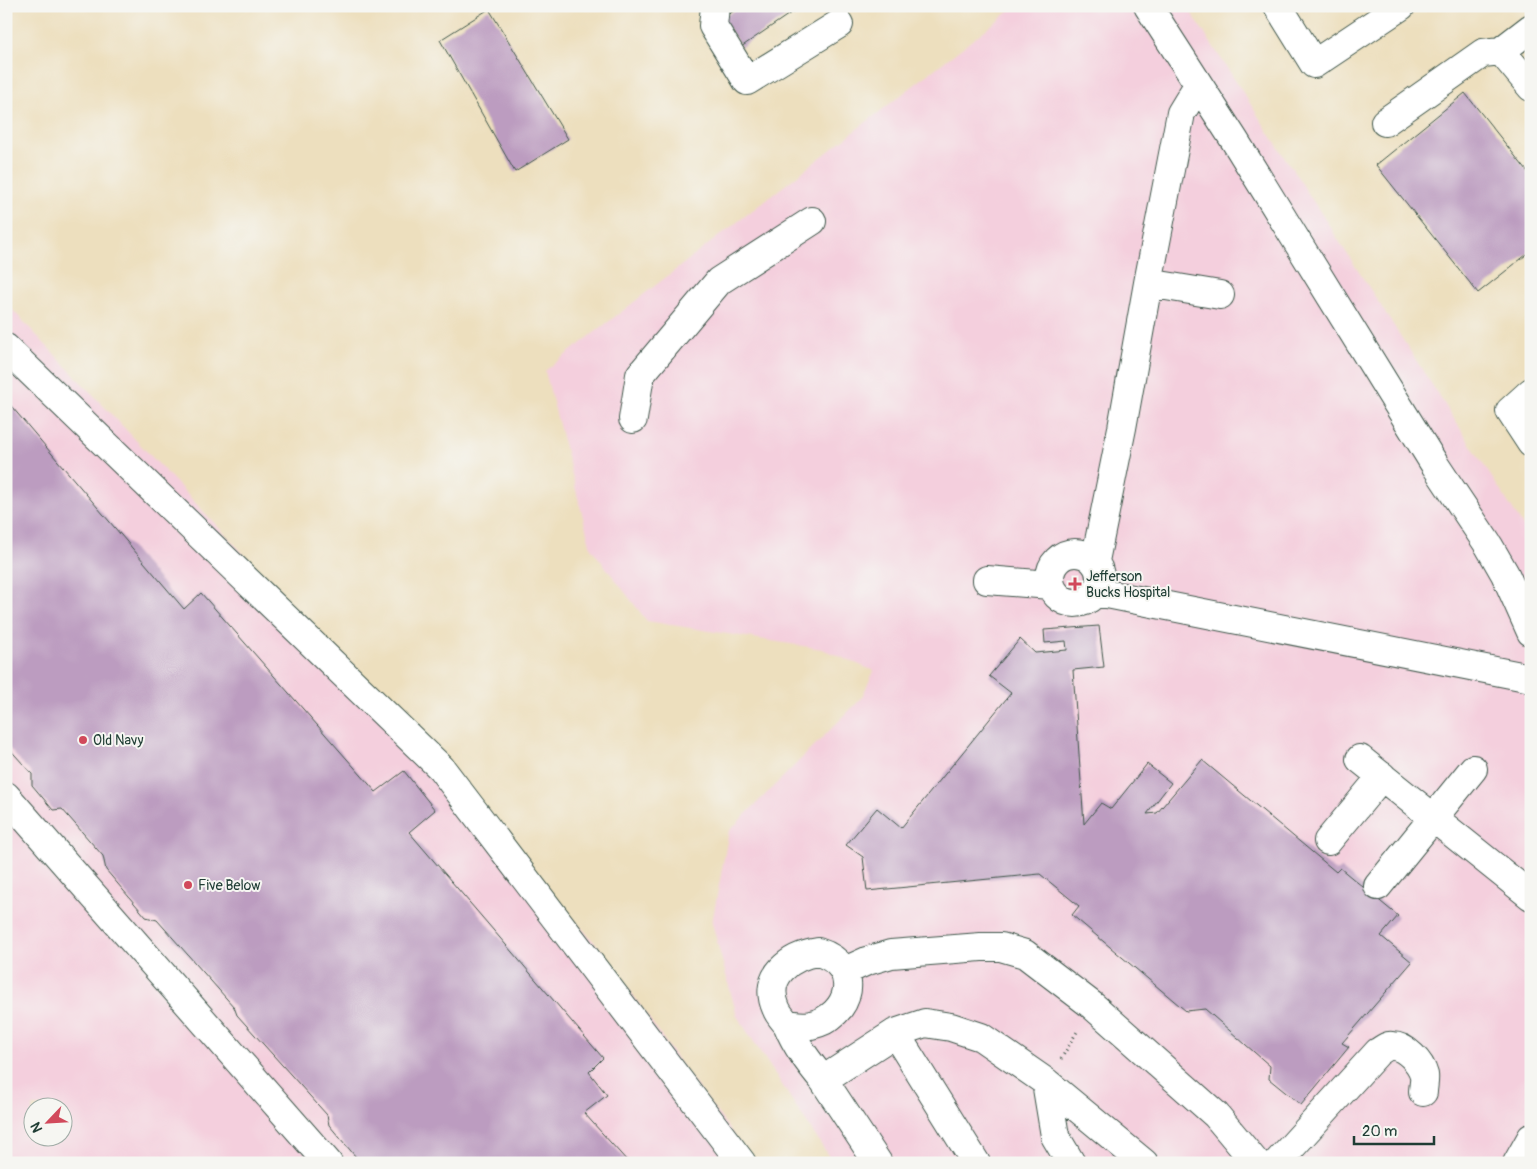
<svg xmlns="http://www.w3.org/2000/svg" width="1537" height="1169" viewBox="0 0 1537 1169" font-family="Pangolin,sans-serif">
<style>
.built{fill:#f4cfdd;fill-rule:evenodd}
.building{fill:#bc9cc0}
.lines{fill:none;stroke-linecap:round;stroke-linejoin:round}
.minor-casing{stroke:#3e5549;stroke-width:30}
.path{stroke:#3e5549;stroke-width:3;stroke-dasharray:1 4;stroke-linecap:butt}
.minor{stroke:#fff;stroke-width:28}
.poi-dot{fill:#d1495b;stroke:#f6f6f2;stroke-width:2}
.labels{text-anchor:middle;stroke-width:4;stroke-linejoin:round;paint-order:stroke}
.poi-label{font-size:14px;fill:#1f3d34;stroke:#f6f6f2;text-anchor:start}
</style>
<rect width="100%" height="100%" fill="#f6f6f2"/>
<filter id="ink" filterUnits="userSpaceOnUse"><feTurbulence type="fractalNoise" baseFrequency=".02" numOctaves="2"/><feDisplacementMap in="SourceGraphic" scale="10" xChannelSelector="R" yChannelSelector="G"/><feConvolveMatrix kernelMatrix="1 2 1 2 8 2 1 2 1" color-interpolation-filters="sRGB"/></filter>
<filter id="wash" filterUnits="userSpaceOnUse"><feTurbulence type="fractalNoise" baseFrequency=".0096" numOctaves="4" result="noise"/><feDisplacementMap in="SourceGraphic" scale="20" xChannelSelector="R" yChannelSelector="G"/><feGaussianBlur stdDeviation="1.12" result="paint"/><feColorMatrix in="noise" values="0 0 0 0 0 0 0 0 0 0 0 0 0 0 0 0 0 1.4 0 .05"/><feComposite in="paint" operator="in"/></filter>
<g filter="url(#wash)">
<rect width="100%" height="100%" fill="#eddfbe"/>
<path class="built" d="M1016,6H1187L1531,538V1163H833L737,1016L712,923L729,831L861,699L874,671L822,649L647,621L591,548L545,371Z
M6,303L240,550L605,954L681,1065L755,1163H6ZM32,1106H62V1136H32Z"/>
<g id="blocks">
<path class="building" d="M742,6H801L741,47L722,18Z
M489,9L568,139L515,172L440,40Z
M1465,93L1531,176V251L1478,293L1376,165Z
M6,400L184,609L201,593L376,792L404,771L435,810L409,832L603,1058L589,1072L607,1095L584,1113L629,1163H361L329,1125L327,1115L237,1015L234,1007L157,920L146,917L106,870L103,856L62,809L53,810L32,785V774L6,745Z
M1099,626L1104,667L1073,670L1084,824L1101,803L1111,809L1147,764L1171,783L1147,814L1157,813L1202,760L1336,872L1340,868L1398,916L1381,936L1412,962L1342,1043L1349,1047L1301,1105L1269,1079L1270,1066L1205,1009L1186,1011L1072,915L1079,906L1040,874L867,891L863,857L846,845L877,808L901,828L1011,693L989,676L1020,639L1035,653L1067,650L1066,641L1045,643L1044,630Z"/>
</g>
</g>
<g filter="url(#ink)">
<use href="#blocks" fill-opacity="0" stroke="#3e5549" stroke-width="1"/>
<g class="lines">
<defs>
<path id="minor" d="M715,6L713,26L747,81L839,24
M1148,6L1235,141L1435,465L1489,546L1505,574L1531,632
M1278,6L1314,64L1401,6
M1531,28L1501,51L1531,87
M1385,122L1483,53L1501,51
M1148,283L1220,295
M6,348L441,768L742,1163
M1531,392L1510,411L1531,443
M633,419L640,375L719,281L812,221
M1050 578a25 25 0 1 1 50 0a25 25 0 1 1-50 0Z
M1095,561L1122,428L1148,283L1181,113L1198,85
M987,580L1050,585
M1097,592L1531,678
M1360,759L1531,896
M6,796L328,1163
M1328,841L1382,776
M1378,886L1473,769
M818,952C864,966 851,1017 811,1025C803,1027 795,1025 787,1024C783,1019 778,1014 776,1008C762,976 791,956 818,952Z
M845,971L867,961L891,954L981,947H1001L1025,954L1093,1006L1216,1115L1256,1163
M787,1024C796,1046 809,1063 824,1081
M895,1033L976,1163
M1046,1082L1055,1136L1071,1163
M878,1163L824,1081L835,1072L895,1033L925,1023L951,1027L981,1037L1046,1082L1144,1163
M1277,1163L1378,1052C1382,1050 1387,1045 1392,1046C1406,1046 1421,1063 1424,1075C1425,1080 1423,1087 1423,1092
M1517,1163L1531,1138"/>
</defs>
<use href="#minor" class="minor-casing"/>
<path class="path" d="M1061,1059L1078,1030"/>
<use href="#minor" class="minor"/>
</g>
</g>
<g class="poi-dot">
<path d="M1072.5 576.5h5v5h5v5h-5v5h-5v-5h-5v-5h5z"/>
<circle cx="83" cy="740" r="5"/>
<circle cx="188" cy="885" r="5"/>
</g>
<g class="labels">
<g class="poi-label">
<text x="1086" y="581">Jefferson<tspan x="1086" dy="16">Bucks Hospital</tspan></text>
<text x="93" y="745">Old Navy</text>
<text x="198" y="890">Five Below</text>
</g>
</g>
<rect width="1537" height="1169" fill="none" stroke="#f6f6f2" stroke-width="25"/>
<g transform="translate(48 1122) rotate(245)"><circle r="24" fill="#f6f6f2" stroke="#a0aca6"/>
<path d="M0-4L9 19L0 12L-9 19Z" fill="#d1495b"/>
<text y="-8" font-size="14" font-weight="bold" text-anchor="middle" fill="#1f3d34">N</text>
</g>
<path d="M1354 1136v8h80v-8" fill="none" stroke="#1f3d34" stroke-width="2.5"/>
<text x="1362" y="1136" font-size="15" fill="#1f3d34" stroke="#f6f6f2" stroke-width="4" paint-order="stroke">20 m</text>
</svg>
